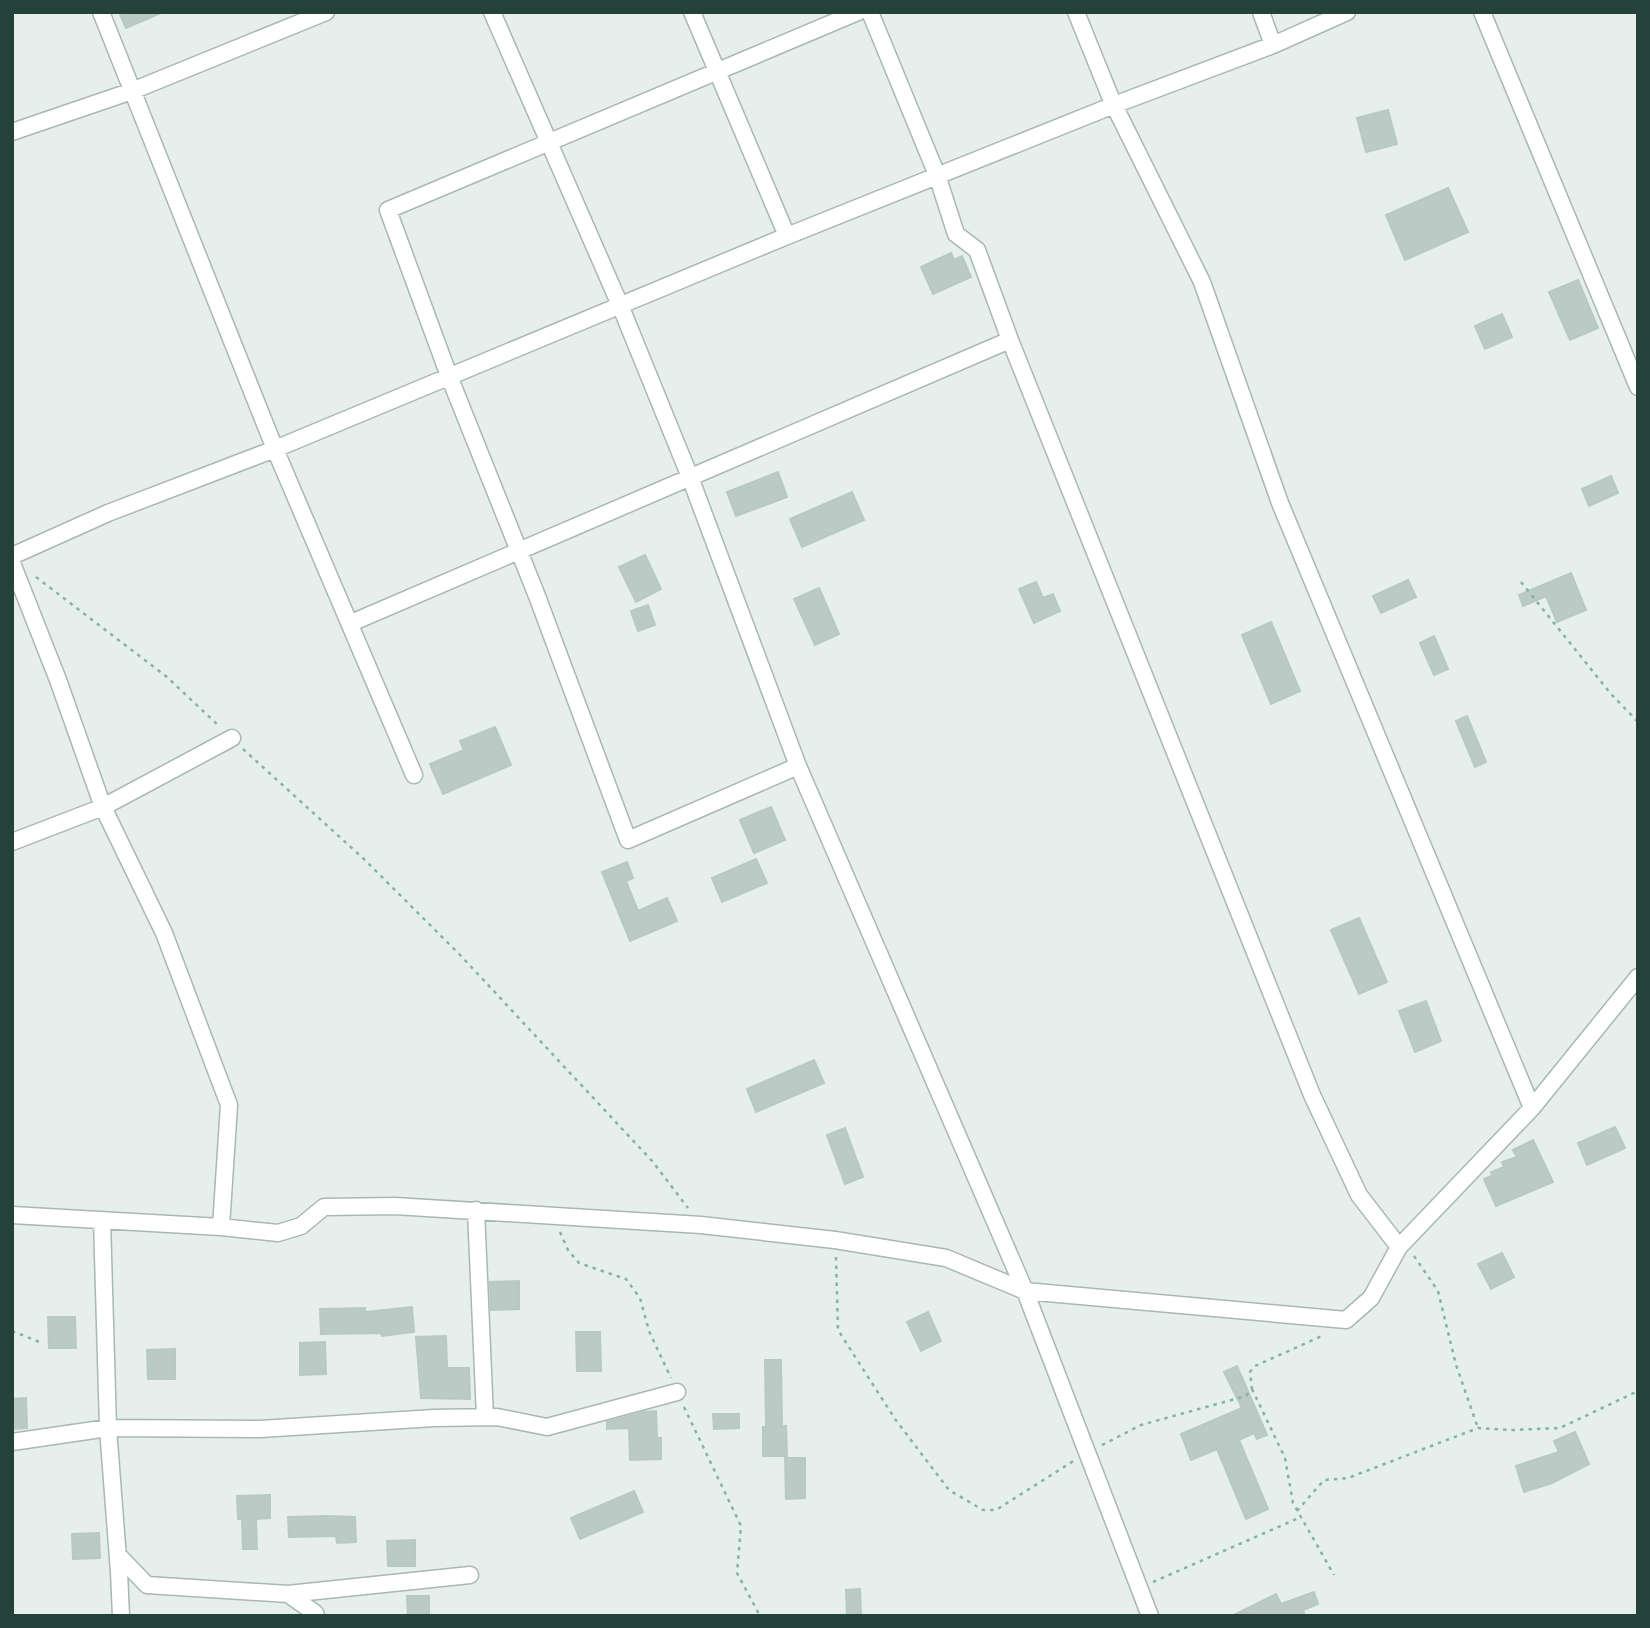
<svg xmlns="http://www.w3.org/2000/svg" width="1650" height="1628" viewBox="0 0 1650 1628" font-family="'Archivo Narrow',sans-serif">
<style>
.building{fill:#bbcac4;stroke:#b8c9c2;stroke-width:2}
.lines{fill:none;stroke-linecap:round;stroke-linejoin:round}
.street-casing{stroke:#a8b8b2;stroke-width:19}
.path{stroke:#86b3a5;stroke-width:2.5;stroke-dasharray:3.5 5;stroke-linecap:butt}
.street{stroke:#fff;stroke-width:16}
</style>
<rect width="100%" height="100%" fill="#e6efeb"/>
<path class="building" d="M119,12H163L126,28Z
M1388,110L1397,144L1366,152L1357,118Z
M1448,188L1468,232L1405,260L1386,215Z
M951,253L954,260L962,256L971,277L933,294L921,267Z
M1578,280L1598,328L1570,340L1549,292Z
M1502,314L1512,337L1485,349L1475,326Z
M778,472L787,497L736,516L727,492Z
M1611,476L1618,493L1589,506L1582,489Z
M852,492L864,520L802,547L790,519Z
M645,555L661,589L636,602L619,567Z
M1571,573L1586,610L1557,622L1546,596L1523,606L1519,595Z
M1408,580L1416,597L1381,613L1373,596Z
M1036,582L1043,598L1053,594L1060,611L1034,623L1019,589Z
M819,588L839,634L815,645L794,599Z
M648,605L655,625L638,631L631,611Z
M1271,622L1300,691L1271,704L1242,635Z
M1434,636L1448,669L1434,675L1420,643Z
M1467,716L1486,762L1475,767L1456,721Z
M495,727L511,765L443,794L430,764L464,750L460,741Z
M771,807L785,840L754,853L740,820Z
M756,859L767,883L722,902L712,878Z
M627,862L633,878L626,881L638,911L667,898L677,921L630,941L602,872Z
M1359,918L1387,982L1359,994L1331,930Z
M1426,1001L1441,1041L1415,1052L1399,1011Z
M814,1060L824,1083L756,1112L747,1089Z
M1615,1127L1625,1148L1587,1165L1578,1143Z
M845,1128L863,1177L845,1184L827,1135Z
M1533,1140L1553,1182L1496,1206L1484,1179L1492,1176L1491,1172L1504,1167L1502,1162L1517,1157L1513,1150Z
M1502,1253L1514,1277L1491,1289L1478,1264Z
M519,1281V1309L491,1310L490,1282Z
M412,1307L414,1332L382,1336L381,1333L321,1334L320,1309L365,1308V1312Z
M928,1312L941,1341L921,1351L907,1322Z
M48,1317H75L76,1348H49Z
M576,1332H600L601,1371H577Z
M446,1336L447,1368H469L470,1399L421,1398L416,1337Z
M325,1342L326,1374L300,1375V1343Z
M175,1349V1379H148L147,1350Z
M765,1360H781L782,1426H786L787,1456H763V1427H766Z
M1237,1366L1267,1435L1257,1439L1254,1433L1239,1440L1268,1509L1246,1519L1217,1449L1191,1460L1181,1434L1242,1408L1224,1372Z
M26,1398L27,1428L12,1429V1399Z
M656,1411L657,1438H661V1459L630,1460L629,1428L607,1429V1422L644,1412Z
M713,1414H739V1428L714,1429Z
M1575,1432L1589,1464L1552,1483L1524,1492L1516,1466L1559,1452L1554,1441Z
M785,1458H805V1498L786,1499Z
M634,1491L643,1512L580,1539L571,1518Z
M270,1495V1518L256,1519L257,1549H243L242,1519H238L237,1496Z
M328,1516L355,1517L356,1542L337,1543L336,1536L289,1537L288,1517Z
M99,1533L100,1558L73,1559L72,1534Z
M415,1540V1566H388L387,1541Z
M860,1589L861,1616H847L846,1590Z
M1314,1592L1318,1604L1303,1610L1305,1616H1232L1276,1594L1281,1604Z
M407,1596H429V1616H408Z"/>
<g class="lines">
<defs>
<path id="street" d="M101,12L275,449L414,775
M492,12L620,305L690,477L798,766L1025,1291L1150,1616
M692,12L787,236
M870,12L937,175L956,234L977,250L1010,340L1312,1095L1359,1195L1399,1247
M1076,12L1112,101L1202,282L1280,503L1532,1108
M1261,12L1273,45
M1482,12L1638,387
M12,132L132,91L326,12
M12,556L108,513L275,449L787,236L1114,105L1273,45L1347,12
M12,563L58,680L103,807L164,933L229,1105L221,1227
M351,623L1010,340
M798,766L628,840L537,596L449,376L388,210L858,12
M12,842L103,807L232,738
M476,1210L485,1417
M12,1215L221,1227L278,1233L301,1226L324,1207L395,1206L701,1225L835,1240L946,1258L1025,1291L1346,1320L1371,1298L1399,1247L1532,1108L1638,977
M102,1220L108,1428L119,1572L121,1616
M12,1442L108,1428L260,1429L434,1418L497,1417L547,1427L677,1392
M118,1555L147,1585L288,1594L470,1575
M288,1594L315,1613L316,1616"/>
</defs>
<use href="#street" class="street-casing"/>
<path class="path" d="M36,577L167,677L220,727
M1521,582L1611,694L1638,722
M243,749L365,860L462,957L653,1162L688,1208
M560,1232L568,1250L579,1263L626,1279L640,1298L649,1331L671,1378
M1414,1256L1438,1291L1456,1365L1478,1428
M836,1257L838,1330L895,1419L949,1490L983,1510H996L1075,1460
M12,1331L42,1343
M1252,1389L1285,1458L1293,1503L1334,1575
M684,1407L741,1526L737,1573L760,1616
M1102,1445L1141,1425L1246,1396L1252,1389L1250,1372L1255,1366L1324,1335
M1297,1511L1324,1480L1348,1478L1478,1428L1512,1430L1560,1428L1638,1391
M1153,1582L1301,1517"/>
<use href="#street" class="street"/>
</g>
<rect width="1650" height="1628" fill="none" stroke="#24423a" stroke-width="28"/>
</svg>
